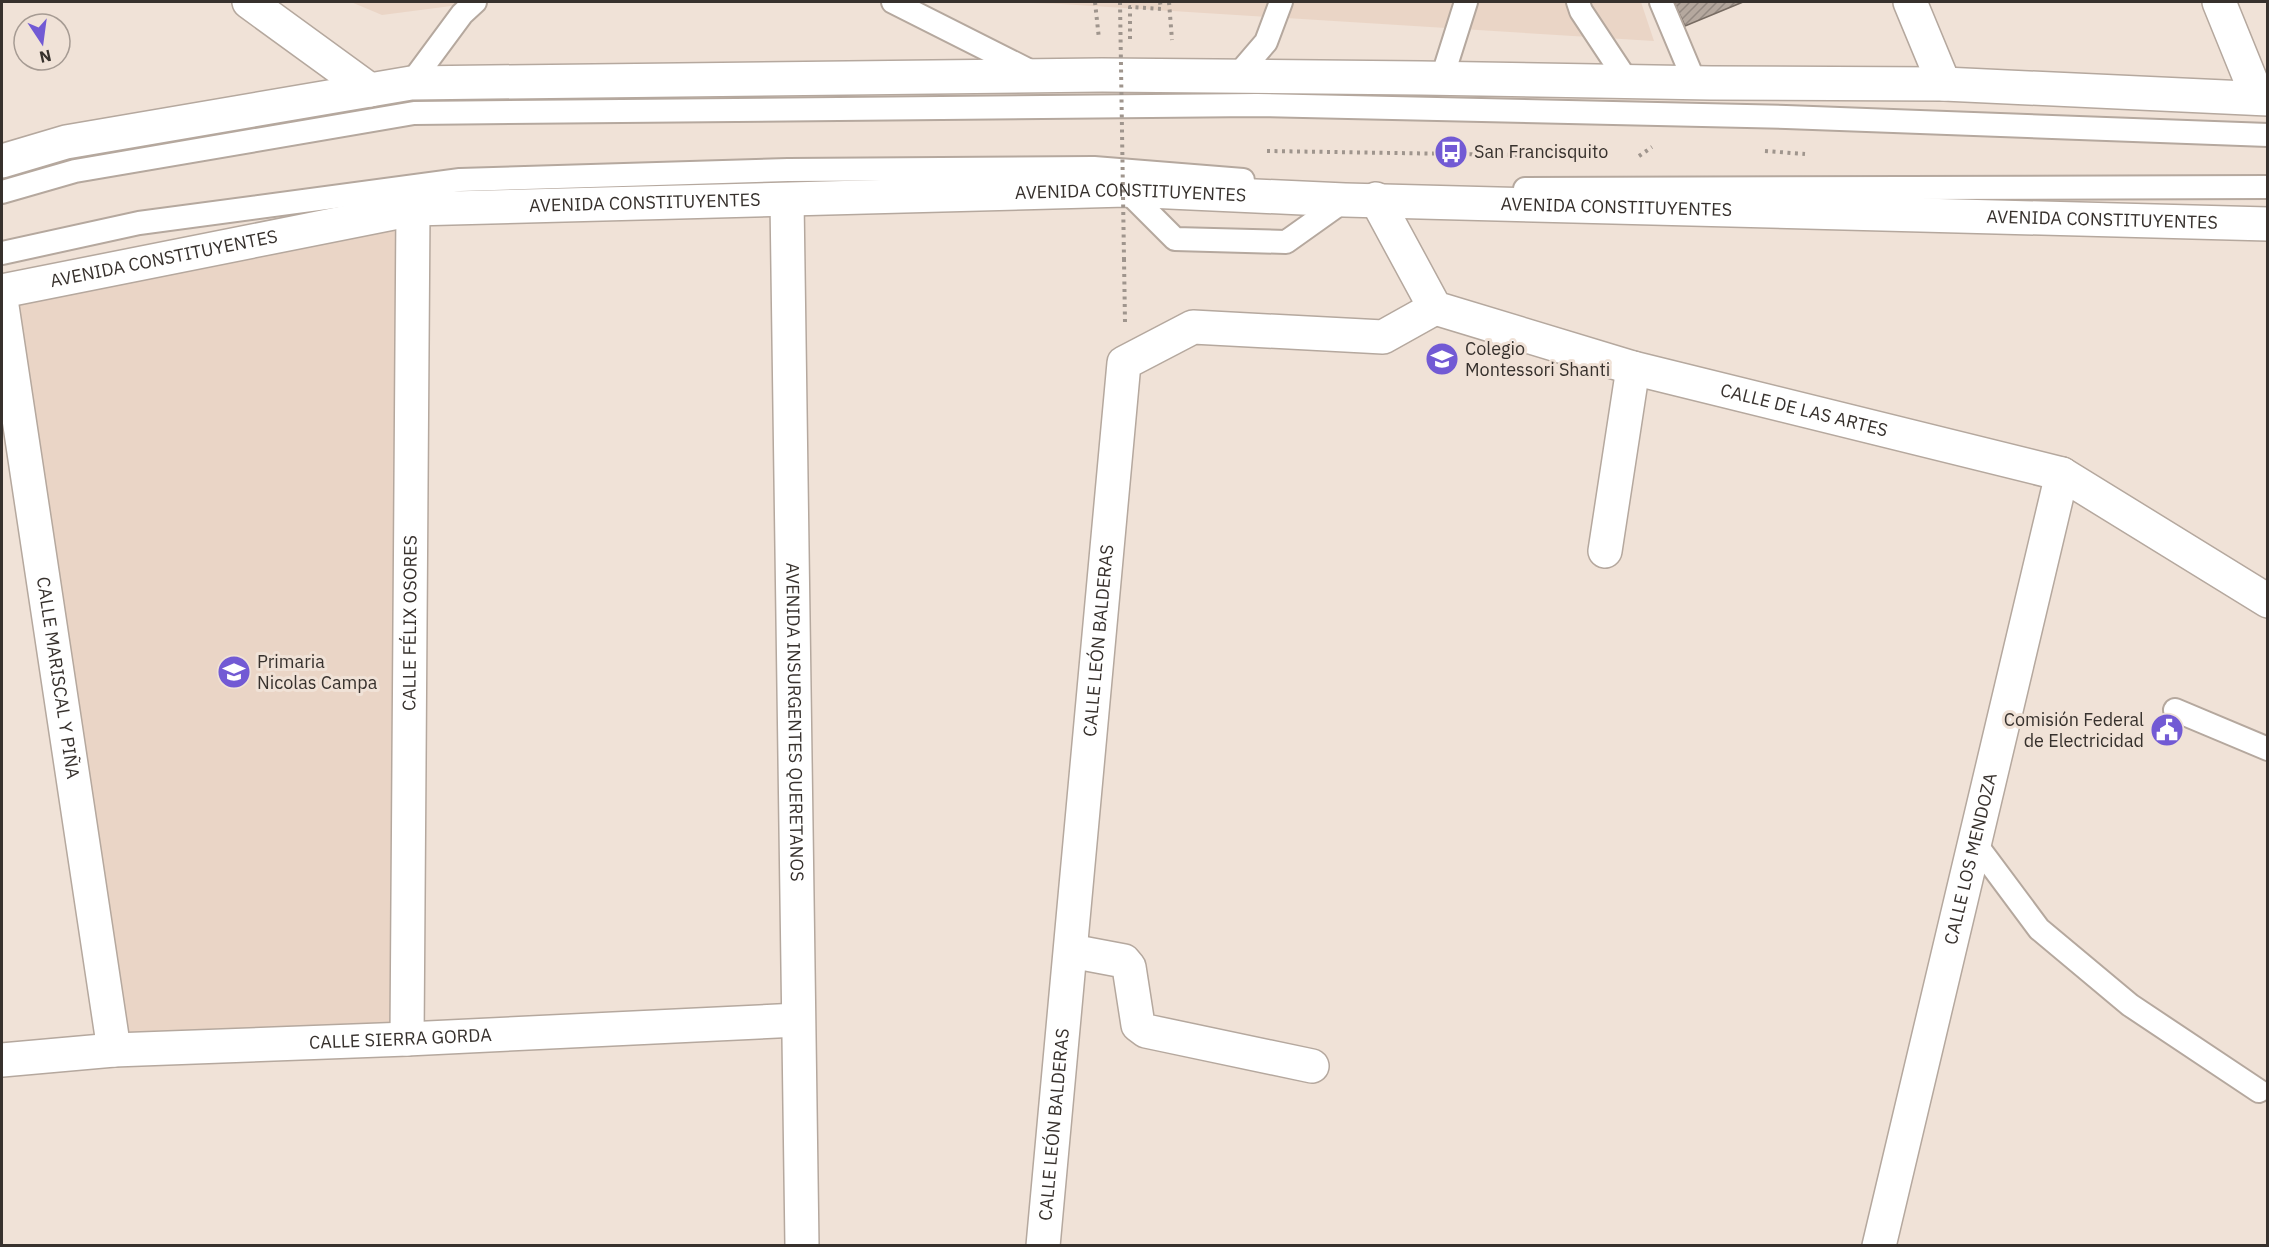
<svg xmlns="http://www.w3.org/2000/svg" width="2269" height="1247" viewBox="0 0 2269 1247" font-family="'IBM Plex Sans',sans-serif">
<style>
.built{fill:#ead5c6}
.building{fill:url(#building-hatch);stroke:#776b62;stroke-width:1.5}
.lines{fill:none;stroke-linecap:round;stroke-linejoin:round}
.lane-casing{stroke:#b5a89e;stroke-width:26}
.street-casing{stroke:#b5a89e;stroke-width:36}
.secondary-casing{stroke:#b5a89e;stroke-width:36}
.primary-casing{stroke:#b5a89e;stroke-width:36}
.path{stroke:#9f958d;stroke-width:4;stroke-dasharray:3 4.5;stroke-linecap:butt}
.lane{stroke:#fff;stroke-width:22}
.street{stroke:#fff;stroke-width:33}
.secondary{stroke:#fff;stroke-width:33}
.primary{stroke:#fff;stroke-width:33}
.path-bridge{stroke:#9f958d;stroke-width:4;stroke-dasharray:3 4.5;stroke-linecap:butt}
.labels{text-anchor:middle;stroke-width:6;stroke-linejoin:round;paint-order:stroke}
.poi-label{font-size:18px;fill:#37312d;stroke:#f0e2d7;text-anchor:start}
.street-label{font-size:18px;fill:#37312d;stroke:#f0e2d7}
</style>
<defs>
<pattern id="building-hatch" width="6" height="6" patternUnits="userSpaceOnUse" patternTransform="scale(1.5)"><rect width="6" height="6" fill="#b5a89e"/><path d="M-1 1l2-2M0 6l6-6M5 7l2-2" fill="none" stroke="#948981"/></pattern>
</defs>
<rect width="100%" height="100%" fill="#f0e2d7"/>
<path class="built" d="M351,2H482L382,15Z
M1001,2H1641L1654,41L1061,4Z
M413,209L407,1039L114,1050L2,306Z"/>
<path class="building" d="M1674,2H1743L1685,26Z"/>
<g class="lines">
<defs>
<path id="lane" d="M893,2L1034,73
M1578,2L1581,11L1628,82
M1661,2L1695,83
M1236,77L1266,42L1281,2
M1442,78L1466,2
M411,83L462,14L475,2
M1525,189L2268,187
M1126,190L1175,239L1286,242L1345,200
M2,192L75,171L414,113L1257,105L1786,117L2268,135
M2,253L139,223L460,180L788,170L1094,168L1243,180
M2175,710L2268,749
M1975,843L2039,929L2130,1005L2259,1091"/>
<g id="street">
<path d="M249,2L370,90"/>
<path d="M1910,2L1944,84"/>
<path d="M2219,2L2258,98"/>
<path id="s1" d="M2,306L114,1050"/>
<path d="M1605,551L1633,368"/>
<path d="M1071,951L1124,961L1129,967L1138,1025L1146,1031L1312,1066"/>
<path id="s2" d="M407,1039L413,209"/>
<path id="s3" d="M2,1060L114,1050L407,1039L798,1020"/>
<path id="s4" d="M1043,1246L1124,363L1193,327L1383,337L1435,308"/>
<path id="s5" d="M1879,1246L2062,474"/>
</g>
<g id="secondary">
<path id="s6" d="M1376,199L1435,308L1633,368L2062,474L2268,601"/>
<path id="s7" d="M787,200L802,1246"/>
</g>
<g id="primary">
<path d="M2,161L66,142L411,83L1102,75L1421,78L1711,83L1944,84L2268,99"/>
<path id="s8" d="M2,291L413,209L1126,190L1345,200L2268,224"/>
</g>
</defs>
<use href="#lane" class="lane-casing"/>
<use href="#street" class="street-casing"/>
<use href="#secondary" class="secondary-casing"/>
<use href="#primary" class="primary-casing"/>
<path class="path" d="M1095,2L1099,39
M1169,2L1172,40
M1130,39V7L1161,9L1160,2
M1267,151L1523,155
M1765,151L1805,154
M1639,156L1652,147
M1124,259L1125,322"/>
<use href="#lane" class="lane"/>
<use href="#street" class="street"/>
<use href="#secondary" class="secondary"/>
<use href="#primary" class="primary"/>
<path class="path-bridge" d="M1120,2L1124,259"/>
</g>
<defs>
<symbol id="bus-disc" viewBox="-11 -11 22 22"><circle r="9.5" fill="#725ad4" stroke="#f0e2d7"/><path d="M-5-6H5V4H4V6H2V4H-2V6H-4V4H-5ZM-3.5-4V0h7V-4ZM-3.5 1.2v1.5H-2V1.2ZM2 1.2v1.5H3.5V1.2Z" fill="#fff"/></symbol>
<symbol id="school-disc" viewBox="-11 -11 22 22"><circle r="9.5" fill="#725ad4" stroke="#f0e2d7"/><path d="M0-5L7-2L0 1L-7-2ZM-4 1L0 2.5L4 1V4Q0 6-4 4Z" fill="#fff"/></symbol>
<symbol id="civic-disc" viewBox="-11 -11 22 22"><circle r="9.5" fill="#725ad4" stroke="#f0e2d7"/><path d="M-.6-6.5H3V-4.5H.6V-3L4-1V1h2V6H-6V1h2V-1L-.6-3ZM-1.2 2.5V6h2.4V2.5Z" fill="#fff"/></symbol>
</defs>
<g fill-rule="evenodd">
<use href="#bus-disc" x="1432" y="133" width="38" height="38"/>
<use href="#school-disc" x="1423" y="340" width="38" height="38"/>
<use href="#school-disc" x="215" y="653" width="38" height="38"/>
<use href="#civic-disc" x="2148" y="711" width="38" height="38"/>
</g>
<g class="labels">
<g class="poi-label">
<text x="1474" y="158">San Francisquito</text>
<text x="1465" y="355">Colegio<tspan x="1465" dy="21">Montessori Shanti</tspan></text>
<text x="257" y="668">Primaria<tspan x="257" dy="21">Nicolas Campa</tspan></text>
<text x="2144" y="726" text-anchor="end">Comisión Federal<tspan x="2144" dy="21">de Electricidad</tspan></text>
</g>
<g class="street-label">
<text dy="6" stroke="none"><textPath href="#s8" startOffset="1137">AVENIDA CONSTITUYENTES</textPath></text>
<text dy="6" stroke="none"><textPath href="#s8" startOffset="651">AVENIDA CONSTITUYENTES</textPath></text>
<text dy="6" stroke="none"><textPath href="#s8" startOffset="1623">AVENIDA CONSTITUYENTES</textPath></text>
<text dy="6" stroke="none"><textPath href="#s8" startOffset="2109">AVENIDA CONSTITUYENTES</textPath></text>
<text dy="6" stroke="none"><textPath href="#s8" startOffset="165">AVENIDA CONSTITUYENTES</textPath></text>
<text dy="6" stroke="none"><textPath href="#s6" startOffset="507">CALLE DE LAS ARTES</textPath></text>
<text dy="6" stroke="none"><textPath href="#s2" startOffset="416">CALLE FÉLIX OSORES</textPath></text>
<text dy="6" stroke="none"><textPath href="#s4" startOffset="608">CALLE LEÓN BALDERAS</textPath></text>
<text dy="6" stroke="none"><textPath href="#s1" startOffset="376">CALLE MARISCAL Y PIÑA</textPath></text>
<text dy="6" stroke="none"><textPath href="#s7" startOffset="522">AVENIDA INSURGENTES QUERETANOS</textPath></text>
<text dy="6" stroke="none"><textPath href="#s5" startOffset="398">CALLE LOS MENDOZA</textPath></text>
<text dy="6" stroke="none"><textPath href="#s3" startOffset="399">CALLE SIERRA GORDA</textPath></text>
<text dy="6" stroke="none"><textPath href="#s4" startOffset="122">CALLE LEÓN BALDERAS</textPath></text>
</g>
</g>
<rect width="2269" height="1247" fill="none" stroke="#37312d" stroke-width="6"/>
<g transform="translate(42 42) rotate(167)"><circle r="28" fill="#f0e2d7" stroke="#a69b93" stroke-width="1.5"/>
<path d="M0-4.5L10 22L0 15L-10 22Z" fill="#725ad4"/>
<text y="-9" font-size="16" font-weight="bold" text-anchor="middle" fill="#37312d">N</text>
</g>
</svg>
